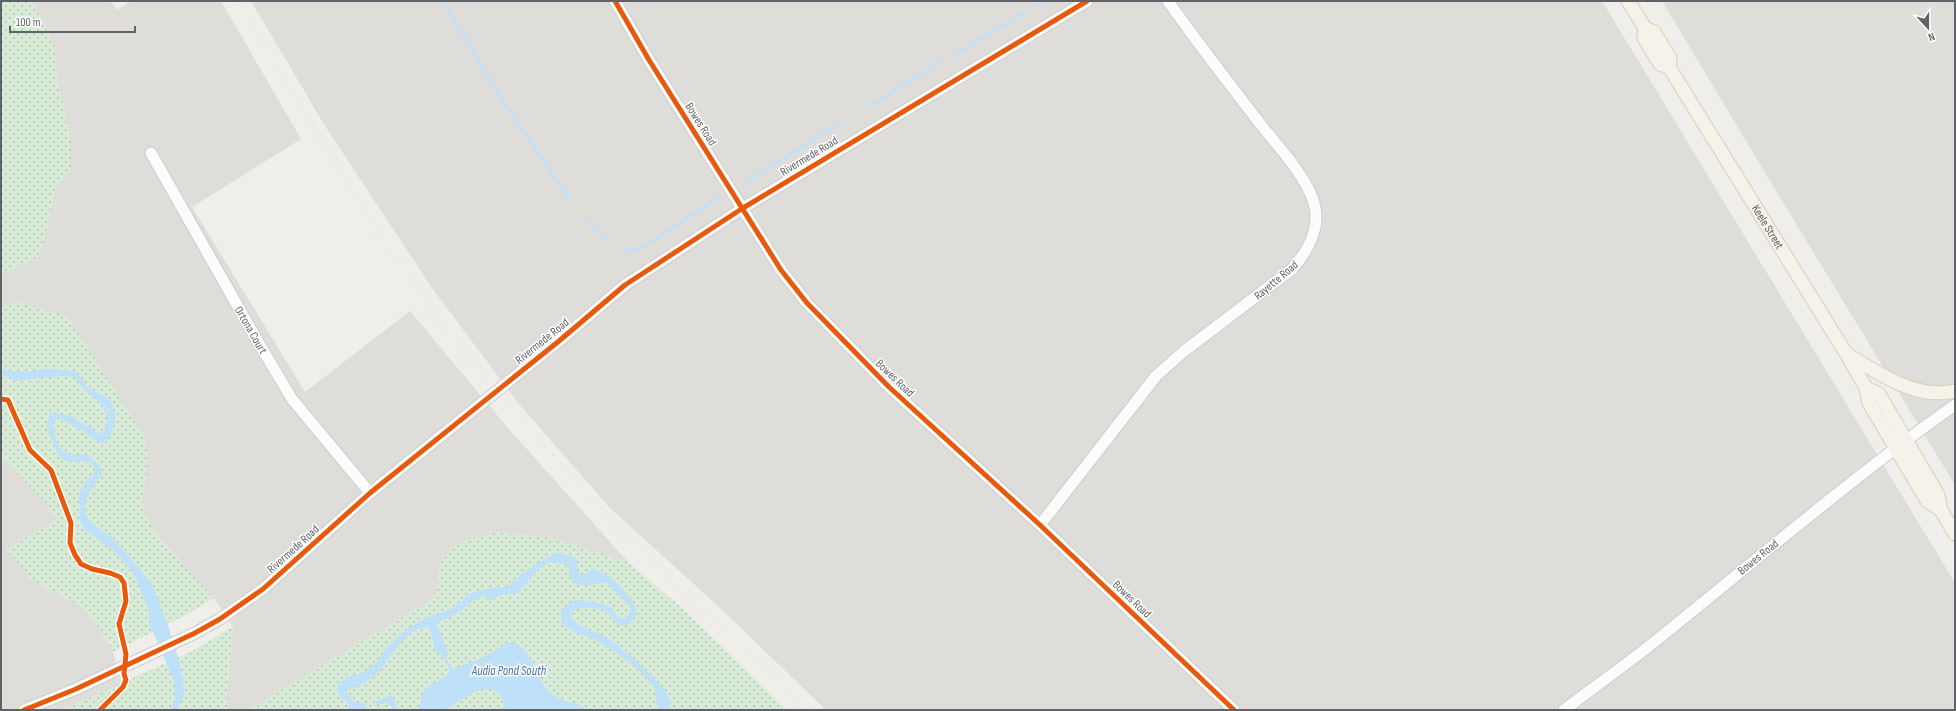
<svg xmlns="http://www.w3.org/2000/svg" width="1956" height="711" viewBox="0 0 1956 711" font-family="'Sofia Sans Condensed',sans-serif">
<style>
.industrial{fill:#dfddda}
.park{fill:url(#park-dots)}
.water{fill:#bfe0f9}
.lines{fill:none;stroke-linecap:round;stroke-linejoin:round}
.stream{stroke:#bfe0f9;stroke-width:2.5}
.minor-casing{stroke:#cbcccc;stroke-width:13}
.major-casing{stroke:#d7ceb8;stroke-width:15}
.minor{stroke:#fdfcfc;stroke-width:11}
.major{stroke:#f4f2e9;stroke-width:13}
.rail{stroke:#e4e4e4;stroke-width:2.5;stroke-dasharray:1 5;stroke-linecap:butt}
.cycleway-casing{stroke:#fff;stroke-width:8}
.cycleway{stroke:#e8590c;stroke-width:5}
.labels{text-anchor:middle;stroke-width:3;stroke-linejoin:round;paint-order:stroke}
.street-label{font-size:12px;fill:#5f6368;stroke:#fff}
.water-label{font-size:13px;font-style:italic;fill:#4174aa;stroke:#fff}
</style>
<defs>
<pattern id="park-dots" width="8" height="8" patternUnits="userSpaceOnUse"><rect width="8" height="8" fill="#d8ebd6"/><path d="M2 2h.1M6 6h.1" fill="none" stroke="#b2c2b1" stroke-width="1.8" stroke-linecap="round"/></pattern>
</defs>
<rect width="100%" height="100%" fill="#efeeea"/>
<path class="industrial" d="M31,1H110L117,10L130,1H221L301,139L192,207L305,392L410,311L508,428L628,562L556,539L498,532L441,561L436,597L248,710H229L226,704L233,627L214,598L154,532L141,503L146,482L18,302L1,308V274L37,258L42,247L55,191L71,167V142L57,79L54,44Z
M251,1H1602L1955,583V710H826L720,608L609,507L518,403L432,288L325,126Z
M1662,1H1955V485L1767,176Z
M1,456L47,504L55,520L7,550L31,579L82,607L98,626L113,652L121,684L63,710H1Z"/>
<path class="park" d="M1,1H31L54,44L57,79L71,142V167L55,191L42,247L37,258L1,274Z
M17,302L67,316L143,434L148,454L146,482L141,503L154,532L214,598L184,616L113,652L98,626L82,607L31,579L7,550L55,520L47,504L1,456V308Z
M498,532L556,539L628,562L682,608L787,710H248L436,597L441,561L458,543Z
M233,627L226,704L229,710H63L194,650Z"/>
<path class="water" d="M1,367L12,374L46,369L75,371C81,376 84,383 89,388C94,392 101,393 106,397C121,408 115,433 105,444C88,441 76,417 58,418L53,422C57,452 60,454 89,455L100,466L102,475C94,485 82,499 86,513C90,526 108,532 116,542C127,554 138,566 148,579C159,594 185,671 184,690C184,697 180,704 177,710H171L175,698L174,681L150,625L148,609L137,581L129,567L115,552L84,529L79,519L82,493L93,478L96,470C90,456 78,464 67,461C64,460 61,457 58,456L46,424L50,417L58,414L69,415L101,434C122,410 102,405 87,392C82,388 78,382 74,377L58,376L15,381L1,374Z
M560,553L577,558V569L581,576L593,569C613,575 629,592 637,611L634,620C618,635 615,616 604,610C593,608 576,604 570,616C579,629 592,629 605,637C619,644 669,687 670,701C671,704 670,707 670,710H658L654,687L644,674L614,651L590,637L576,633L562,624L561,611L574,600L585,601L607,605L613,609L619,618H625L630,613V606L606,582C588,585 567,592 569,565L549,562L536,572L518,593L501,595L488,601L483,595L474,600L457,614L438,622L437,624L448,653L442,656L434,649V643L429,627C402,628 392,660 375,675C367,683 355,687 345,691L354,702L364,703L368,710H350L347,701L340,698L337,689L339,684L347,677L363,673L377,662L381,657L383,651L404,631L426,618L454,608L471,593L490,588L507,587L526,570L554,554Z
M512,642C533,648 534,676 548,690C558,701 571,702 584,707L585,710H500L505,705C504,700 503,698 499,694C483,677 459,705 443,710C436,711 425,710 418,710L423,692L430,684L437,683L451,670L484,657L507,643Z
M391,695L394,698L397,710H393L389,702L375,706L374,702Z"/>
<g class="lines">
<path class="stream" d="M443,1L506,106L571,201
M1033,7L1045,1
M952,56L1024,13
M869,107L942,61
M747,181L842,122
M587,221L605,240
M626,251L643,247L718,198
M9,372L29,373
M101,401L108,415V426
M62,418L80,429
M50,421V416L54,413L58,415
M81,505C77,490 87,482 97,472
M443,654L451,670"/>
<defs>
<path id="minor" d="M615,1L649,60L781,270L807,303L889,387L1040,525L1234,710
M151,153L258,342L292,399L370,493
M1040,525L1156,376L1183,352L1292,269C1308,251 1321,227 1314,203C1308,180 1280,148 1265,130C1232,87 1199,45 1168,1
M24,710L76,689L195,633L220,619L263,589L370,493L559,341L625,285L743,208L1087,1
M1564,710C1593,688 1624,666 1653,643C1753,563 1850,479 1955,405"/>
<g id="major">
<path id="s1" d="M1628,1L1645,28L1644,38L1660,64L1669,67L1847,355L1866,388L1869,403L1927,501L1941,510"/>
<path d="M1645,28L1654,32L1670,58L1669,67"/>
<path d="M1848,355C1881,374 1915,400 1955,391"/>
<path d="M1866,388L1879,394L1938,495L1941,510L1955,534"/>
</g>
</defs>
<use href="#minor" class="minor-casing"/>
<use href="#major" class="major-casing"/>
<use href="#minor" class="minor"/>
<use href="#major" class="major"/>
<path class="rail" d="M240,1C332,168 436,326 565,468C642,554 727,631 810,710
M375,236L396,266
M428,309L470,363
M590,502L665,580"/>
<defs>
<path id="cycleway" d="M615,1L649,60L781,270L807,303L889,387L1040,525L1234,710
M1,399L8,400L30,450L51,470L71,523L70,543L75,555L81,564L92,569L110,573L120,577L124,583L126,601L119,624L126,654L124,674L126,680L123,687L100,710
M24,710L76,689L195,633L220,619L263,589L370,493L559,341L625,285L743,208L1087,1"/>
</defs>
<use href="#cycleway" class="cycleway-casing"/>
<use href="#cycleway" class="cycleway"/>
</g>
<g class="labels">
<g class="street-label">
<text transform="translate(701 124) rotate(58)" y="4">Bowes Road</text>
<text transform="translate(809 156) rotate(-31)" y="4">Rivermede Road</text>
<text dy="4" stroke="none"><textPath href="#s1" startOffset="270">Keele Street</textPath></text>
<text transform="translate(1276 280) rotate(-40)" y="4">Rayette Road</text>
<text transform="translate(251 330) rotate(60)" y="4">Ortona Court</text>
<text transform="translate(542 341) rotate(-39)" y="4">Rivermede Road</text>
<text transform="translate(895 378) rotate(44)" y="4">Bowes Road</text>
<text transform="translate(293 549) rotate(-42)" y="4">Rivermede Road</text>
<text transform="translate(1758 557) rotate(-39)" y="4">Bowes Road</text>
<text transform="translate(1132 599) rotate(44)" y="4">Bowes Road</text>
</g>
<g class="water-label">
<text x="509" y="675">Audia Pond South</text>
</g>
</g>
<rect width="1956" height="711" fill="none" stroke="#5f6368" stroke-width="4"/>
<g transform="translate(1928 28) rotate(159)" stroke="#ffffff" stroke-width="3" paint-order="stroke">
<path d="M0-3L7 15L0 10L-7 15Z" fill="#5f6368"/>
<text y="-6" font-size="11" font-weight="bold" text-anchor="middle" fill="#5f6368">N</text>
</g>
<path d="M10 26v6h125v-6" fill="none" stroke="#5f6368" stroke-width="2"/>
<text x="16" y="26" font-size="12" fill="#5f6368" stroke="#ffffff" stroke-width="3" paint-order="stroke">100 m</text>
</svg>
